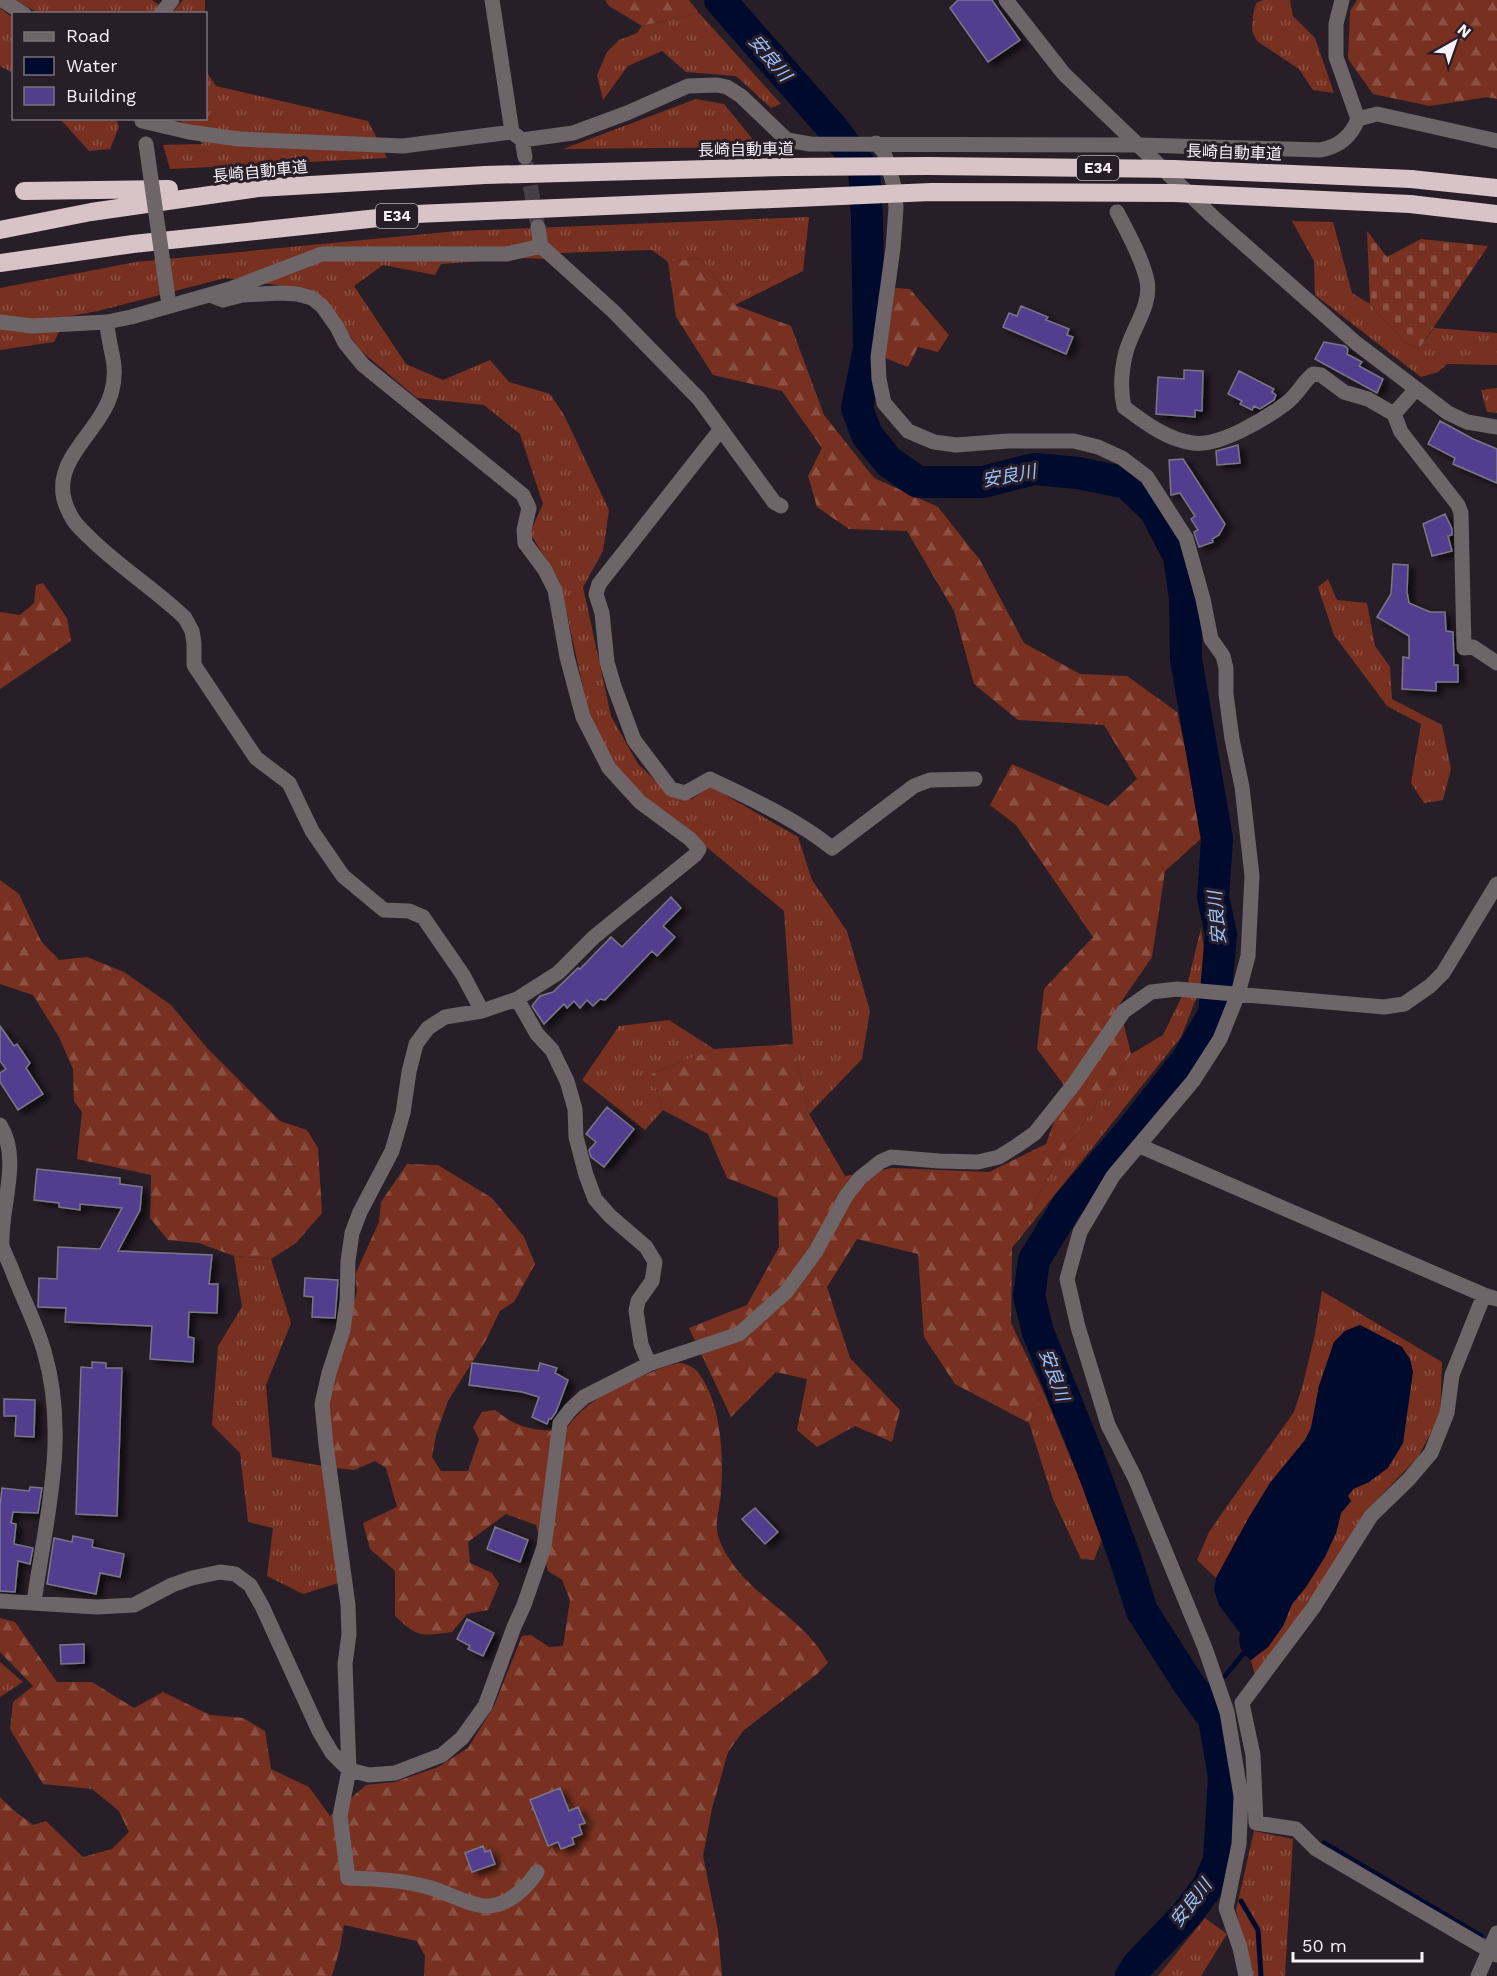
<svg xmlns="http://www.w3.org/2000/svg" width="1497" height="1976" viewBox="0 0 1497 1976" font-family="'Work Sans','Noto Sans JP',sans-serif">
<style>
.grass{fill:url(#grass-tufts)}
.forest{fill:url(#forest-firs)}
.cemetery{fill:url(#cemetery-stones)}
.water{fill:#000a2d}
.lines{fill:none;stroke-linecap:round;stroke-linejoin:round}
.stream{stroke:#000a2d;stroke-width:5}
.river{stroke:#000a2d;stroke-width:32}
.building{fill:#533e8e;stroke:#797686;stroke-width:1.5;filter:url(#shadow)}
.minor-tunnel{stroke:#473e47;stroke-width:15;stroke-dasharray:15 8;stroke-linecap:butt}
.minor{stroke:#6d6567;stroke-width:15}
.tertiary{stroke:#6d6567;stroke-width:15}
.motorway{stroke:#d7c3c8;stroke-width:18}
.minor-bridge{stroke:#6d6567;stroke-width:15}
.motorway-bridge{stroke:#d7c3c8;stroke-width:18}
.labels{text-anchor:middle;stroke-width:6;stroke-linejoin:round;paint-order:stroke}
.shield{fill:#281e28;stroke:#bab2ba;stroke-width:1.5}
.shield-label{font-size:15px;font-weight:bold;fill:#f8f1f8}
.street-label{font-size:16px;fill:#f8f1f8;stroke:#281e28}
.water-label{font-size:18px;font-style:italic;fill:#9ac2fd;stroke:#281e28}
</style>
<defs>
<pattern id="grass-tufts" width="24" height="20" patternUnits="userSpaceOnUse" patternTransform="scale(1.5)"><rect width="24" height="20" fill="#783120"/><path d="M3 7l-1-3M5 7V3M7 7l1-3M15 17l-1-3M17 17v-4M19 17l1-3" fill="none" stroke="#8c4f41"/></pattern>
<pattern id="forest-firs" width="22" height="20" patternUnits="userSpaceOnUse" patternTransform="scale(1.5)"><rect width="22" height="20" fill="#783120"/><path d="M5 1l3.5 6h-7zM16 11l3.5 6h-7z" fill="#8c4f41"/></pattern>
<pattern id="cemetery-stones" width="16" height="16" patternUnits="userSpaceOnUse" patternTransform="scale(1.5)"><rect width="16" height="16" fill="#783120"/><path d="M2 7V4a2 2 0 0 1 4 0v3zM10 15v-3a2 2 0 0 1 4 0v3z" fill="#8c4f41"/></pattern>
<filter id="shadow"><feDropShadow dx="6" dy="4" stdDeviation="3" flood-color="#0009"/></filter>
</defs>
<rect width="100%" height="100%" fill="#281e28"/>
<path class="grass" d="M16,0H152L171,13H38Z
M183,0H205V13H172Z
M1263,0H1290L1293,16L1315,38L1334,93L1313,90L1299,69L1257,41L1252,31L1253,15L1256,3Z
M0,8L13,18V73L0,66Z
M699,13L781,104L771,108L736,76L686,72L662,51L628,66L603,100L597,75L607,52L619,40L637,33L642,26Z
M206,71L216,86L368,121L387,158L170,169L163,145L203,144L179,119L206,118Z
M696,99L724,104L759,147L563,149Z
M60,119H116L119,127L110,149L89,151Z
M809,217L803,271L735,305L701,258L668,262L652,250L560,253L545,259L524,258L441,264L435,275L383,265L354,286L406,364L443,380L490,360L509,382L550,394L564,415L609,510L603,551L583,587L611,716L638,764L674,798L692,799L710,786L798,837L812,880L847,931L870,1011L862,1059L809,1114L793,1044L784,911L641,793L613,762L589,715L560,582L530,533L543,504L520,434L484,405L417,398L361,351L326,303L307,289L225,278L98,311L66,317L54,342L0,350V288L136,262L457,231Z
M1292,221L1333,222L1352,293L1370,304L1405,343L1419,349L1434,328L1497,333V365L1447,364L1438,372L1421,377L1315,295L1314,261Z
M1497,388V413L1487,412L1481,390Z
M1328,579L1337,600L1367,603L1375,646L1390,667L1392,699L1442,725L1451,769L1443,800L1424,803L1411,783L1421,724L1387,706L1334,635L1318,587Z
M1201,928L1207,971L1181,1037L1012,1248L1053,1167L1131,1054L1163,1035L1187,986Z
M669,1020L714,1049L651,1074L663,1110L645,1130L582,1080L619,1026Z
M234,1256L271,1259L291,1323L266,1385L272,1457L334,1468L351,1579L303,1594L267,1576L273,1528L248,1522L240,1453L212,1425L218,1346L242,1307Z
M1322,1291L1442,1362L1440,1416L1418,1457L1363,1514L1332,1576L1308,1601L1288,1634L1255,1675L1251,1660L1268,1647L1283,1626L1292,1604L1306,1587L1336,1533L1341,1513L1351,1501L1348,1496L1353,1489L1369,1482L1403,1443L1407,1409L1402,1347L1360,1325L1345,1331L1334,1342L1319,1386L1311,1428L1305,1440L1270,1483L1248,1519L1216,1578L1197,1560L1209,1532L1220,1516L1294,1412L1303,1384L1315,1334Z
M1043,1391L1103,1537L1094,1560L1081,1559L1053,1499L1029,1423Z
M0,1662L23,1682L0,1697Z
M1254,1831L1293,1839L1285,1976H1252L1236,1910Z
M1205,1918L1227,1934L1201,1976H1158Z"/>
<path class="forest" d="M605,0H689L699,13L642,26L609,6Z
M1357,0H1497V99L1488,97L1430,106L1373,94L1348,59L1350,11Z
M701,258L735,305L791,326L824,415L874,478L938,507L980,560L1024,643L1080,674L1127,676L1177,712L1205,835L1165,871L1152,957L1119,1005L1131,1054L1053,1167L1012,1248L1011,1323L1043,1391L1029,1423L955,1384L924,1337L918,1254L857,1239L827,1287L850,1358L900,1410L892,1442L855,1426L817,1447L797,1430L807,1379L776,1372L731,1417L689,1328L747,1305L779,1247L778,1198L727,1178L708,1134L663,1110L651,1074L714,1049L793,1044L809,1114L845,1176L892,1168L989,1172L1046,1144L1066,1088L1037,1049L1044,989L1093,937L1016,825L990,805L1012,764L1108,806L1137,779L1104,725L1018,720L974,684L954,611L907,531L849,529L817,507L808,476L822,448L782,391L713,375L676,317L668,262Z
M895,288L910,289L949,335L938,352L918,347L908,367L885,358Z
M43,583L67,618L71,641L0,689V612L20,615L34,603L36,585Z
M0,880L19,894L41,941L59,960L87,957L124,972L171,1005L208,1049L280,1121L307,1130L318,1148L322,1213L296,1243L271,1259L234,1256L199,1243L168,1240L150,1218L151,1175L77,1159L82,1112L74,1101L73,1069L59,1037L33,995L0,984Z
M407,1164L438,1165L492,1198L524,1237L535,1264L514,1302L500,1311L486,1340L448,1401L436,1435L432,1457L441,1471H468L479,1439L473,1427L482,1412L495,1410C520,1430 534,1430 565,1431C572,1419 585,1407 597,1399C608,1391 668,1363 680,1363C685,1363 693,1367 696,1370C721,1398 724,1456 721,1492C719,1517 711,1525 724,1550C748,1596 804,1617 828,1663L817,1674L743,1731L728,1752L712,1809L703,1856L718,1930L722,1976H424L425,1956L417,1941L344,1925L340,1948L332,1976H0V1797L12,1809L33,1825L46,1821L83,1857L112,1849L129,1832L119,1811L92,1789L43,1784L10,1729L13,1702L33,1686L0,1652V1618L15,1622L57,1682H92L134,1708L163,1692L210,1715L243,1718L265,1731L271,1769L309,1787L330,1816L366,1785L395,1782L438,1767L468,1748L494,1706L522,1636L531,1635L549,1647L563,1646L570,1600L562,1580L548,1571L536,1525L506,1514L468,1542L470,1563L492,1573L499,1584L488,1610L467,1614L452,1632C420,1636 419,1638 395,1616V1571L370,1549L363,1523L397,1507L386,1468L375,1461L354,1470L334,1468L327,1407L357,1291L355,1275L379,1222L381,1202Z"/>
<path class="cemetery" d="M1367,231L1387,257L1421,239L1488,246L1419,349L1405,343L1370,304Z"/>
<path class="water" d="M1360,1325L1402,1347L1410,1359L1413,1372L1403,1443L1388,1468L1369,1482L1353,1489L1348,1496L1351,1501L1341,1513L1336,1533L1325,1557L1306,1587L1292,1604L1283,1626L1268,1647L1251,1660C1240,1652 1238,1645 1240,1633L1219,1605L1214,1590L1216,1578L1248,1519L1270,1483L1305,1440L1311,1428L1319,1386L1334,1342L1345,1331Z"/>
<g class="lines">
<path class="stream" d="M1225,1676L1243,1654
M1208,1685L1214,1719
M1324,1843L1481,1936
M1241,1901L1258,1930L1261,1976"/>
<path class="river" d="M720,0L834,130L864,170L867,217L869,349L857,408L867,435L889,462L918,482H983L1034,469L1078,473L1127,483L1155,510L1179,556L1185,598L1186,659L1217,839L1213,897L1221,934L1214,1014L1187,1060L1132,1130L1067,1206L1034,1260L1029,1296L1038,1332L1091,1464L1125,1558L1142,1611L1188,1683L1214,1719L1224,1777L1219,1860L1208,1886L1186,1915L1138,1965L1131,1976"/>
</g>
<path class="building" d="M958,0H992L1020,40L988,62L950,8Z
M1021,306L1048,317L1046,320L1069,329L1067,335L1073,337L1066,354L1003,327L1009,313L1017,316Z
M1324,342L1345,346L1348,349L1347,354L1362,362L1359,366L1383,379L1377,393L1315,359Z
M1184,370L1203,371L1202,411L1195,410V417L1156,414L1158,377L1184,379Z
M1239,371L1274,389L1272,392L1276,395L1274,400L1260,409L1254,406L1252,410L1240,404L1242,401L1228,394Z
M1440,421L1473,439L1497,449V483L1453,464L1455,458L1428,444Z
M1238,445L1240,463L1217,465L1216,451Z
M1183,459L1225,524L1219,535L1212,539L1213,542L1199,547L1194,532L1198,530L1191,519L1195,516L1180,493L1171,495L1169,460Z
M1445,514L1452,529V535L1448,536L1452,551L1432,556L1423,524Z
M1393,564L1408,565L1407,592L1409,603L1430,612H1445L1446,631L1453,632L1454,665H1458V682H1436V691L1402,689L1403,657L1409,658V636L1377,617L1391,594Z
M671,897L681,908L663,926L675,937L657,956L652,951L605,1000L600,999L593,1006L587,1000L580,1008L574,1001L567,1008L564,1004L544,1024L532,1006L540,996L553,992L578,968L580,969L611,937L622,947Z
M0,1026L14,1046L17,1044L30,1063L26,1068L43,1094L18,1110L0,1082V1073L6,1069L0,1061Z
M607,1107L634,1129L604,1167L591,1157L589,1150L596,1142L586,1134Z
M37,1169L120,1178V1184L142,1187L140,1210L118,1251L212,1255L209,1284H218L217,1313L189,1312L188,1337L194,1338L193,1362L150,1359L152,1326L65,1322L66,1308L38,1307L39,1278L57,1279L58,1247L100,1249L122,1208L80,1204V1210L59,1207V1203L34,1200Z
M305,1278L338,1280L335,1318L312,1317L313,1297L304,1296Z
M92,1362L106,1363V1368H122L117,1516L76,1514L81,1367L92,1368Z
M472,1363L538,1371L540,1363L557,1368L555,1373L568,1380L556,1412L551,1419H549L547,1424L532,1417L539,1397L522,1392L469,1385Z
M4,1399L35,1400L34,1437L15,1436L16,1416H4Z
M30,1487L42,1488L38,1513L13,1512L11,1523L16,1524L14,1544L33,1548L30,1564L18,1561L15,1592L0,1591V1506L2,1488L29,1491Z
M755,1508L778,1532L765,1544L742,1519Z
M495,1527L528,1540L520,1562L487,1549Z
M73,1536L93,1540L92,1547L124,1554L120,1577L100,1573L96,1594L47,1584L54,1538L72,1542Z
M467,1619L494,1633L483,1656L468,1649L470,1646L457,1639Z
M84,1644V1663L61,1664L60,1645Z
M560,1788L569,1811L578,1807L585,1823L579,1825L582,1834L572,1838L574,1844L561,1849L558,1842L548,1846L530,1800Z
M483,1846L485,1852L490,1850L495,1864L472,1872L465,1853Z"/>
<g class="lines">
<path class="minor-tunnel" d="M526,163L538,227"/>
<path class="minor" d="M2,0L24,14
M492,0L512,132L522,140L525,157
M161,14L172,0
M1358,119L1377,114L1497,141
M142,121L189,132L239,139L403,146L512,132
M522,140L573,133L627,113L688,86L717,85L727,87L741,96L787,140L810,144L1139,145L1320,150C1338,147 1351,137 1358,119L1336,57V24L1342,0
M876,143L884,152L894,186L896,208L893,248L878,357L879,379L884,403L908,431L934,442L956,445L1008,441H1074L1098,447L1122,458L1147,477L1186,538L1203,599L1211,639L1223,656L1226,668V694L1232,739L1242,787L1252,876L1248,956L1238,994L1220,1039L1193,1081L1113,1176L1080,1232L1067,1279L1078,1327L1108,1425L1135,1478L1205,1648L1227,1712L1241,1796L1239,1844L1226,1908L1240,1948L1246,1976
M1117,212C1127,231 1143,260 1147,281C1152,305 1132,329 1126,352C1121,371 1120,388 1124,407C1144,422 1167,440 1193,443C1219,447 1265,419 1285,404C1297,396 1302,383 1313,374L1321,375L1344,392L1368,399L1394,414L1401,432L1458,505L1461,513L1464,648L1473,647L1497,663
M541,246L613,311L699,399L774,502L781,506
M0,322L32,326L107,322L131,317L230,289L322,254H507L541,246L538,227
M107,322C108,349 120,365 111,394C97,439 38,467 74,521C78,527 85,533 90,538C119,567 155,589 185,618L192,631L194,643V665L256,758L289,783L312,831L343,876L384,910L409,911L423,917L463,975L482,1011L517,999L558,973L594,937L695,855L699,849L690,839L640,802L609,768L583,717L567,657L555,590L545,570L525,543L524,530L529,508L523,495L363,365L345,343L337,327L322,306L312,298L297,294L280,293L242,295L223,300L210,295
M1394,414L1416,389
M721,429L599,584L596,594L602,613L607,662L614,686L634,740L671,789L685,793L710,779C751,799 796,819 832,848L914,786L930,780L975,779
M517,999L537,1034L552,1050L567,1081L575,1109L576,1137L586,1175L595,1199L610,1216L646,1247L655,1262L652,1281L638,1301L636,1311L641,1344L649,1364
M482,1011L445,1017L428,1028L416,1044L409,1072L403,1113L392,1151L360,1212L352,1233L348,1261L347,1301L343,1330L329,1373L322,1404L326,1445L348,1605L349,1634L345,1664L349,1770L340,1816L348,1878C377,1879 404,1880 431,1888C448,1893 472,1907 489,1906C509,1905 527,1887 537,1872
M0,1125C22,1160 0,1206 2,1245C4,1253 9,1262 12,1270C22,1297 36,1323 44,1351C69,1436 46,1517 34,1602
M1140,1146L1484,1295L1497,1299
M1484,1295L1452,1375L1447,1413L1431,1453L1409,1479L1371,1516L1313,1608L1242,1703L1253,1755L1256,1823L1296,1829L1316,1849L1497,1955
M0,1601L97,1607L134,1605L172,1585L192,1578L220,1572L235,1574L250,1585L262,1606L319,1731L332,1753L349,1770L369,1775L395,1773L442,1755L462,1738L485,1706L514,1627L524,1605L544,1547L560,1423L570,1410L584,1397L649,1364L739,1334L786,1292L816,1251L846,1196L860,1178L880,1162L891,1157L939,1161L978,1162L999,1157L1018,1145L1035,1133L1074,1084L1124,1011L1151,992L1177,989L1384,1007L1404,1004L1430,986L1443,973L1497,884
M1478,1976L1497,1933"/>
<path class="tertiary" d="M1006,0L1064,74L1211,215L1356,343L1448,413L1467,422L1497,427"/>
<path class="motorway" d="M1411,179L1497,188
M24,191L169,189
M1410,204L1497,214
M0,230L91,212L258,188L485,175L785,167
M0,263L133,244L416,214L796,198"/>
<path class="minor-bridge" d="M146,144L168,298"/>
<path class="motorway-bridge" d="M785,167L928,166L1174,169L1411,179
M796,198L931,192L1174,193L1410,204"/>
</g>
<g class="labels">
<g class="shield">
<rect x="1077" y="156" width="42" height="24" rx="4.5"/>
<rect x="376" y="204" width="42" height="24" rx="4.5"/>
</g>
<g class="shield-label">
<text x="1098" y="173">E34</text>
<text x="397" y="221">E34</text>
</g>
<g class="street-label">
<text transform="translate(746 149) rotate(-1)" y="6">長崎自動車道</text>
<text transform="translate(1234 152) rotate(2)" y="6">長崎自動車道</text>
<text transform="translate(260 171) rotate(-6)" y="6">長崎自動車道</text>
</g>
<g class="water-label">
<text transform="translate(770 58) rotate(50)" y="6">安良川</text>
<text transform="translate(1009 476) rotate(-10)" y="6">安良川</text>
<text transform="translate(1217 918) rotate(-95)" y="6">安良川</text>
<text transform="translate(1054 1375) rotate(70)" y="6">安良川</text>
<text transform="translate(1191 1903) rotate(-52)" y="6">安良川</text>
</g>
</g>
<rect x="12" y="12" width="195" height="108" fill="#281e28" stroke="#7b727b" stroke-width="1.5"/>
<rect x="24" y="32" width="30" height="9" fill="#6d6567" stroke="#7b727b" stroke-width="1.5"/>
<text x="66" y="42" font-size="18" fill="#f8f1f8">Road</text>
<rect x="24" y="57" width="30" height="18" fill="#000a2d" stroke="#7b727b" stroke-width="1.5"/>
<text x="66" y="72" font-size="18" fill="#f8f1f8">Water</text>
<rect x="24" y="87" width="30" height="18" fill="#533e8e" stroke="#7b727b" stroke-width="1.5"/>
<text x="66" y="102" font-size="18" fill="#f8f1f8">Building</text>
<g transform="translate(1455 42) rotate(40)" stroke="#281e28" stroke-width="4.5" paint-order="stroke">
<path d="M0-4.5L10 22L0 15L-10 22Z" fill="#f8f1f8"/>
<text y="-9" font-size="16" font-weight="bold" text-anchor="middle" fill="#f8f1f8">N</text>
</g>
<path d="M1293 1952v9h129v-9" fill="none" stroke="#f8f1f8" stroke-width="3"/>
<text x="1302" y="1952" font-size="18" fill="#f8f1f8" stroke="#281e28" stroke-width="4.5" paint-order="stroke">50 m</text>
</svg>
